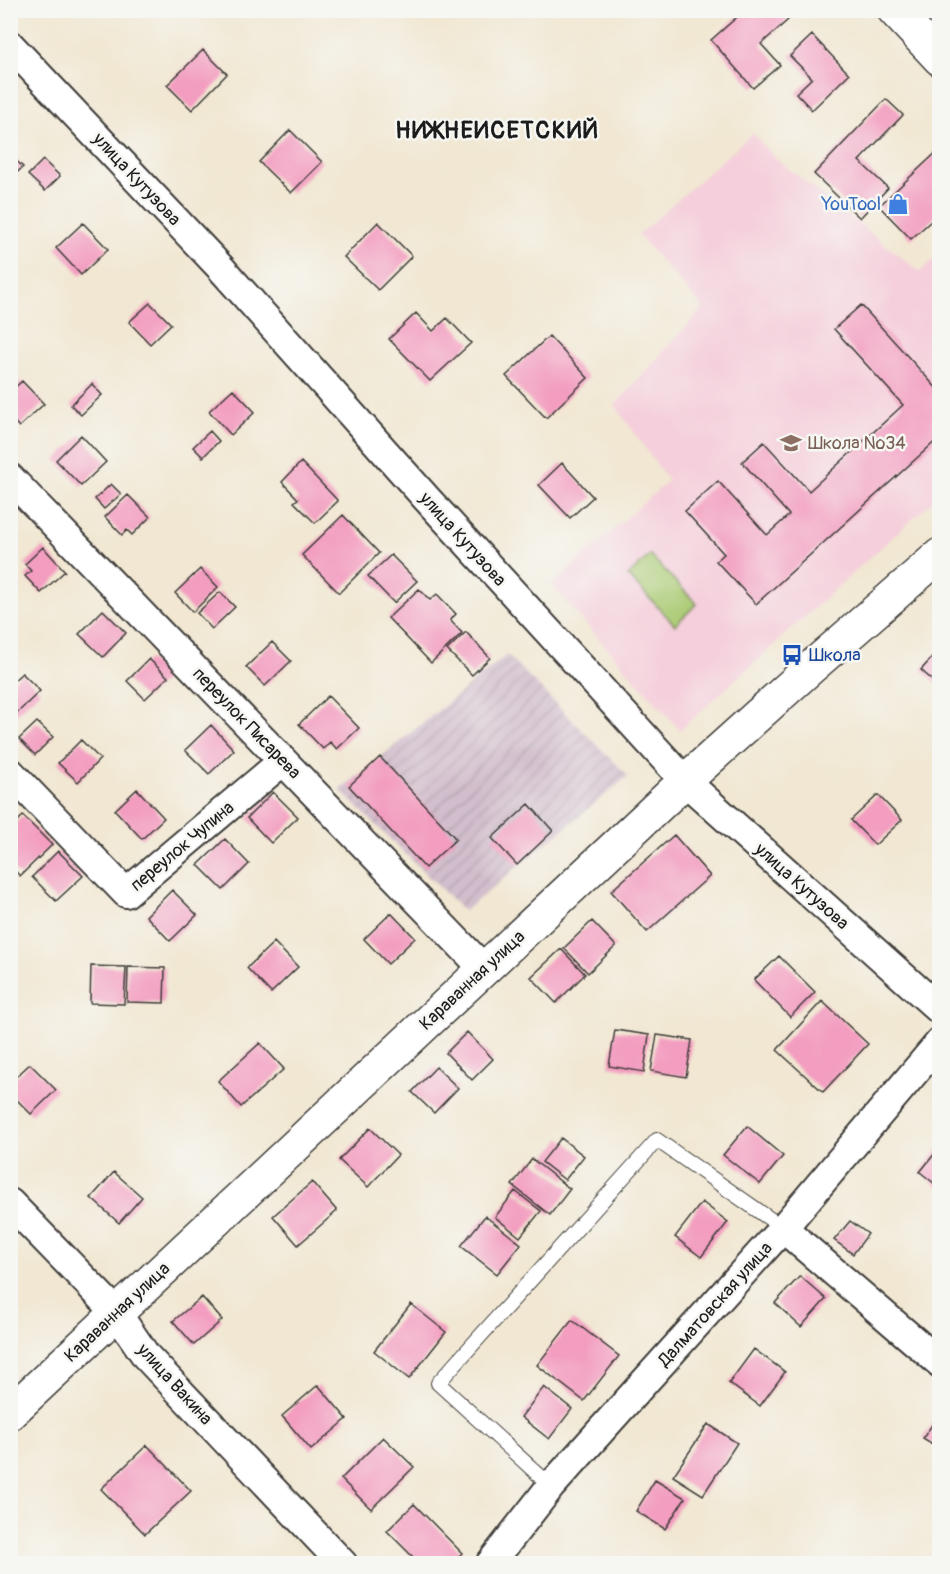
<svg xmlns="http://www.w3.org/2000/svg" width="950" height="1574" viewBox="0 0 950 1574" font-family="Pangolin,sans-serif">
<style>
.built{fill:#f5cfdb}
.industrial{fill:url(#industrial-furrows)}
.grass{fill:#abcb74;stroke:#647448;stroke-width:1.5}
.building{fill:#f39dc0}
.lines{fill:none;stroke-linecap:round;stroke-linejoin:round}
.lane-casing{stroke:#3c3a37;stroke-width:16}
.street-casing{stroke:#3c3a37;stroke-width:32}
.secondary-casing{stroke:#3c3a37;stroke-width:36}
.primary-casing{stroke:#3c3a37;stroke-width:36}
.lane{stroke:#fff;stroke-width:14}
.street{stroke:#fff;stroke-width:28}
.secondary{stroke:#fff;stroke-width:33}
.primary{stroke:#fff;stroke-width:33}
.labels{text-anchor:middle;stroke-width:5;stroke-linejoin:round;paint-order:stroke}
.street-label{font-size:18px;fill:#1c1c1c;stroke:#f6f6f2}
.shop-label{font-size:18px;fill:#366cbe;stroke:#f6f6f2;text-anchor:end}
.education-label{font-size:18px;fill:#785e54;stroke:#f6f6f2;text-anchor:start}
.transit-label{font-size:18px;fill:#164399;stroke:#f6f6f2;text-anchor:start}
.district-label{font-size:24px;font-weight:bold;letter-spacing:1.5px;fill:#1c1c1c;stroke:#f6f6f2}
</style>
<defs>
<pattern id="industrial-furrows" width="10" height="10" patternUnits="userSpaceOnUse" patternTransform="scale(1.5)"><rect width="10" height="10" fill="#d1bdcc"/><path d="M-1 1l2-2M0 10L10 0M9 11l2-2" fill="none" stroke="#b3a2af"/></pattern>
</defs>
<rect width="100%" height="100%" fill="#f6f6f2"/>
<filter id="ink" filterUnits="userSpaceOnUse"><feTurbulence type="fractalNoise" baseFrequency=".0167" numOctaves="2"/><feDisplacementMap in="SourceGraphic" scale="12" xChannelSelector="R" yChannelSelector="G"/><feConvolveMatrix kernelMatrix="1 2 1 2 8 2 1 2 1" color-interpolation-filters="sRGB"/></filter>
<filter id="wash" filterUnits="userSpaceOnUse"><feTurbulence type="fractalNoise" baseFrequency=".008" numOctaves="4" result="noise"/><feDisplacementMap in="SourceGraphic" scale="24" xChannelSelector="R" yChannelSelector="G"/><feGaussianBlur stdDeviation="1.35" result="paint"/><feColorMatrix in="noise" values="0 0 0 0 0 0 0 0 0 0 0 0 0 0 0 0 0 1.4 0 .05"/><feComposite in="paint" operator="in"/></filter>
<g filter="url(#wash)">
<rect width="100%" height="100%" fill="#f1e7d2"/>
<path class="built" d="M753,133L775,158L920,272L939,254V495L680,730L551,585L668,481L615,405L703,308L638,235Z"/>
<path class="industrial" d="M507,655L628,776L464,911L340,790Z"/>
<path class="grass" d="M650,555L697,604L675,625L628,576Z"/>
<g id="blocks">
<path class="building" d="M745,10H779L788,20L761,44L780,65L753,88L711,40Z
M812,35L849,74L812,110L796,93L812,78L790,56Z
M203,50L227,74L192,110L167,85Z
M886,99L903,115L859,161L888,188L860,218L814,174Z
M290,130L322,162L291,193L259,162Z
M940,149V213L911,239L879,206Z
M10,155L23,167L10,179Z
M43,160L60,176L45,191L28,175Z
M378,222L412,256L378,290L344,257Z
M83,223L108,249L81,275L56,248Z
M150,303L171,324L150,344L129,322Z
M861,305L940,392V437L756,604L716,561L724,554L685,511L718,481L767,535L789,515L742,462L764,442L809,491L903,405L834,329Z
M416,313L433,331L447,318L471,343L430,381L389,339Z
M549,336L588,378L546,418L506,376Z
M22,381L44,404L19,427L10,417V392Z
M92,384L102,395L81,415L71,405Z
M233,389L255,412L231,435L209,411Z
M210,431L219,441L203,457L193,447Z
M81,435L106,462L81,486L56,460Z
M301,462L338,501L315,523L294,502L298,499L282,482Z
M562,463L593,497L570,518L539,485Z
M111,484L121,494L104,509L95,499Z
M128,495L150,517L132,535L127,530L122,535L105,517Z
M343,515L379,553L339,593L302,555Z
M43,547L65,571L41,593L25,576L31,571L25,564Z
M391,555L417,581L394,603L368,576Z
M200,569L218,587L193,612L175,593Z
M419,589L430,600L437,594L456,614L450,620L462,633L431,663L388,618Z
M220,592L235,607L212,629L197,613Z
M103,610L126,633L103,657L79,634Z
M466,632L490,658L472,675L447,650Z
M272,642L291,661L265,686L246,667Z
M940,649V687L921,670Z
M149,659L168,677L145,699L127,681Z
M22,673L40,691L15,715L10,710V684Z
M328,696L359,728L337,749L330,742L323,749L299,724Z
M37,722L53,737L35,755L19,739Z
M211,725L234,750L209,774L185,750Z
M81,740L100,759L78,782L58,763Z
M380,757L456,839L425,868L349,786Z
M137,789L164,818L142,839L115,810Z
M273,792L298,817L271,843L247,818Z
M878,795L902,820L875,845L851,820Z
M529,804L553,831L517,865L492,838Z
M23,816L52,845L20,876L10,866V828Z
M674,835L710,876L647,932L611,891Z
M225,839L249,864L223,890L198,865Z
M58,851L83,876L56,901L32,877Z
M172,890L197,915L170,941L146,916Z
M391,913L415,938L388,964L364,939Z
M592,921L616,946L588,973L564,948Z
M274,942L298,967L271,993L247,968Z
M561,949L585,974L556,1003L531,977Z
M779,956L815,992L790,1017L754,980Z
M91,966L126,967L124,1004L90,1003Z
M128,967L165,968L164,1003L127,1002Z
M822,1001L868,1044L823,1092L777,1050Z
M615,1030L649,1035L644,1072L609,1066Z
M467,1032L493,1059L472,1080L446,1053Z
M657,1035L692,1040L686,1077L651,1071Z
M260,1043L284,1069L241,1107L218,1081Z
M30,1064L56,1090L31,1114L10,1093V1082Z
M436,1067L458,1088L434,1113L412,1092Z
M747,1126L783,1156L760,1184L723,1155Z
M370,1128L398,1155L368,1187L339,1160Z
M561,1138L584,1156L565,1180L542,1162Z
M940,1147V1188L920,1172Z
M532,1159L570,1189L550,1215L512,1185Z
M114,1172L142,1197L119,1223L91,1198Z
M312,1182L337,1211L298,1245L273,1216Z
M515,1191L541,1211L520,1237L495,1217Z
M702,1202L728,1222L701,1257L675,1237Z
M485,1216L521,1244L497,1274L461,1246Z
M850,1221L868,1234L853,1254L834,1240Z
M800,1276L826,1299L801,1327L775,1303Z
M202,1297L222,1320L194,1345L173,1321Z
M411,1304L446,1332L409,1379L374,1351Z
M572,1320L619,1356L584,1401L537,1365Z
M754,1349L785,1372L760,1406L729,1383Z
M318,1385L347,1419L311,1450L282,1416Z
M544,1387L572,1409L549,1439L521,1417Z
M940,1413V1449L923,1438Z
M708,1424L737,1443L703,1495L673,1476Z
M383,1437L414,1467L371,1509L341,1479Z
M147,1445L191,1491L145,1534L101,1489Z
M655,1480L685,1498L665,1529L636,1511Z
M414,1504L462,1553L452,1564H420L387,1531Z"/>
</g>
</g>
<g filter="url(#ink)">
<use href="#blocks" fill-opacity="0" stroke="#3c3a37" stroke-width="1.5"/>
<g class="lines">
<defs>
<path id="lane" d="M551,1486L438,1383L657,1140L783,1228"/>
<path id="street" d="M10,45L219,266L427,499L685,781L940,1010
M10,478L484,969
M10,772L126,893L283,761
M10,1203L116,1312L146,1356L343,1564
M783,1228L940,1363
M490,1564L551,1486L783,1228L940,1042"/>
<path id="secondary" d="M10,1413L685,781L807,671L940,555"/>
<path id="primary" d="M894,10L940,59"/>
</defs>
<use href="#lane" class="lane-casing"/>
<use href="#street" class="street-casing"/>
<use href="#secondary" class="secondary-casing"/>
<use href="#primary" class="primary-casing"/>
<use href="#lane" class="lane"/>
<use href="#street" class="street"/>
<use href="#secondary" class="secondary"/>
<use href="#primary" class="primary"/>
</g>
</g>
<defs>
<symbol id="shop-bare" viewBox="-9 -9 18 18"><path d="M-5-2.5h2.3a2.7 3.5 0 0 1 5.4 0H5L5.5 6h-11ZM-1.5-2.5h3a1.5 2.3 0 0 0-3 0Z" fill="#3f7fe0" stroke="#f6f6f2" stroke-width="2.5" paint-order="stroke"/></symbol>
<symbol id="school-bare" viewBox="-9 -9 18 18"><path d="M0-5L7-2L0 1L-7-2ZM-4 1L0 2.5L4 1V4Q0 6-4 4Z" fill="#8d6e63" stroke="#f6f6f2" stroke-width="2.5" paint-order="stroke"/></symbol>
<symbol id="bus-bare" viewBox="-9 -9 18 18"><path d="M-5-6H5V4H4V6H2V4H-2V6H-4V4H-5ZM-3.5-4V0h7V-4ZM-3.5 1.2v1.5H-2V1.2ZM2 1.2v1.5H3.5V1.2Z" fill="#1a4fb4" stroke="#f6f6f2" stroke-width="2.5" paint-order="stroke"/></symbol>
</defs>
<g fill-rule="evenodd">
<use href="#shop-bare" x="883" y="189" width="30" height="30"/>
<use href="#school-bare" x="776" y="428" width="30" height="30"/>
<use href="#bus-bare" x="777" y="640" width="30" height="30"/>
</g>
<g class="labels">
<g class="street-label">
<text transform="translate(137 179) rotate(47)" y="6">улица Кутузова</text>
<text transform="translate(463 539) rotate(48)" y="6">улица Кутузова</text>
<text transform="translate(247 723) rotate(46)" y="6">переулок Писарева</text>
<text transform="translate(182 846) rotate(-40)" y="6">переулок Чупина</text>
<text transform="translate(802 886) rotate(42)" y="6">улица Кутузова</text>
<text transform="translate(472 980) rotate(-43)" y="6">Караванная улица</text>
<text transform="translate(715 1304) rotate(-48)" y="6">Далматовская улица</text>
<text transform="translate(117 1312) rotate(-43)" y="6">Караванная улица</text>
<text transform="translate(175 1384) rotate(48)" y="6">улица Вакина</text>
</g>
<g class="shop-label">
<text x="881" y="210">YouTool</text>
</g>
<g class="education-label">
<text x="808" y="449">Школа №34</text>
</g>
<g class="transit-label">
<text x="809" y="661">Школа</text>
</g>
<g class="district-label">
<text x="497" y="138">НИЖНЕИСЕТСКИЙ</text>
</g>
</g>
<rect width="950" height="1574" fill="none" stroke="#f6f6f2" stroke-width="36"/>
</svg>
